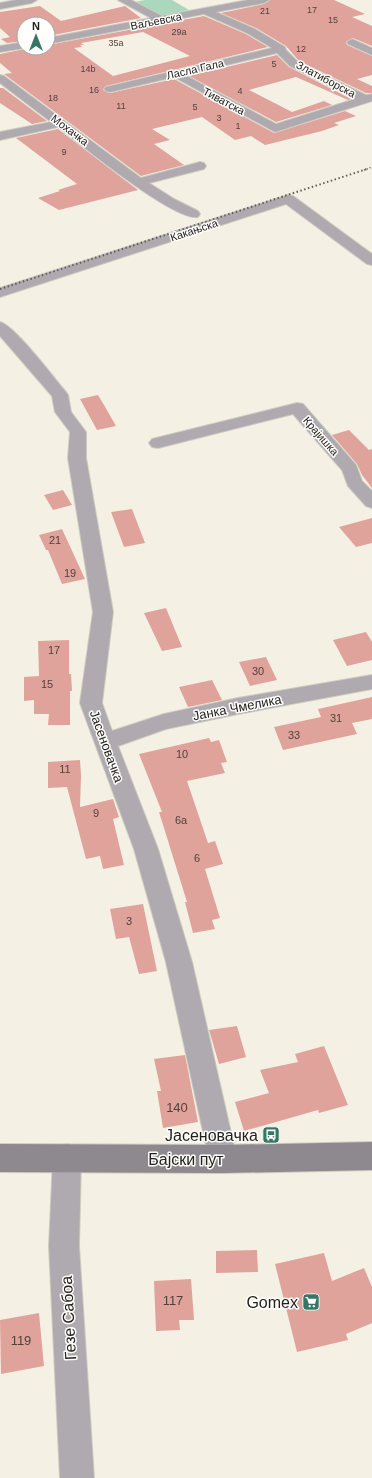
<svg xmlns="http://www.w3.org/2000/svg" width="372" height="1478" viewBox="0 0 372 1478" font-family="Arial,sans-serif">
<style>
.green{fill:#aad7be}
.building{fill:#dfa39c;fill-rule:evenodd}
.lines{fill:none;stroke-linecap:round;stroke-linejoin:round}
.street-casing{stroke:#ceccc0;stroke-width:2}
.secondary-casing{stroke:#ceccc0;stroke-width:2}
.street{fill:#aeaaaf;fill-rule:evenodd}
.secondary{fill:#8e888f;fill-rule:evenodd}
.rail-far1{stroke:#5f5d56;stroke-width:1.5;stroke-dasharray:1 2;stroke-linecap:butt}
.rail{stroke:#5f5d56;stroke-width:2;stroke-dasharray:1.5 2.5;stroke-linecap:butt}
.labels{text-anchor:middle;stroke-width:3;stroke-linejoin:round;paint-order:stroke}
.far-number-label{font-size:9px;fill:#51423c}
.far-street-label{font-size:11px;fill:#22211c;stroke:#fffefc}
.number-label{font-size:11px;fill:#51423c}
.street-label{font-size:13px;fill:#22211c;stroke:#fffefc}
.near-number-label{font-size:13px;fill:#51423c}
.near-poi-label{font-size:16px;fill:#22211c;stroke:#fffefc;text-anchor:end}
.near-street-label{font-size:16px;fill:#22211c;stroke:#fffefc}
</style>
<rect width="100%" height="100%" fill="#f4f1e4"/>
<path class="green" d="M145,0H172L189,10L159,16L135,2Z"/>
<path class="building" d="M270,0H334L365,14L352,17L372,26V46L353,38L346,42L347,45L372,56V75L357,79L372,86V93H366L299,61L286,46L256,28L221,13L264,4Z
M40,6L61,21L125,6L141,18L48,36V24H24V41L7,43L1,39L10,37L0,28V12Z
M204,16L246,34L268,47L106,86L103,90L110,93L174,79L274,133L345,111L356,116L334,123L339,125L322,131L265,145L251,136L235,140L202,117L152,129L170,140L154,144L184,165L141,176L4,74L12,73L0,63V54L25,49L26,48H48V45ZM143,32L190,56L113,76L74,48L82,47L80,45H84L81,43Z
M277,55L289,67L351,99L348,100L296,77L249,90L292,112L324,101L332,105L276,122L189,76Z
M0,88H3L47,121L32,124L0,103Z
M58,129L105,165L138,190L59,210L38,198L60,191L58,190L77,184L16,138Z
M98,395L104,405L116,426L97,430L80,399Z
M349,430L369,450L372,449V488L362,475L357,464L332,435Z
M63,490L72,505L53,510L44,495Z
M132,509L145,543L124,547L111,512Z
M372,518V543L356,547L339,527Z
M62,529L85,579L62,584L48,550H46L39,535Z
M166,608L182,647L162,651L144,613Z
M366,632L372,642V660L347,666L333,640Z
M69,640V674H71L72,691H70V725H48L49,714H34V700L24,701V677L39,676L38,641Z
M266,657L277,680L250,686L239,662Z
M212,680L222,700L188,707L179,687Z
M372,697V719L352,723L357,734L283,750L274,727L321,717L318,709Z
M209,738L211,742L219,740L227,762L221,763L225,773L187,781L208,843L215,841L223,864L205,869L220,918L212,920L215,929L193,933L185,902H187L159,812H162L139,754Z
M80,760L81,776L80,807L113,799L119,817L113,819L124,865L103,869L100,856L86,859L67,787L48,788V762Z
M143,904L157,971L139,974L129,937L116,939L110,909Z
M237,1026L246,1057L219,1064L209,1030Z
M324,1046L348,1105L319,1113L318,1110L244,1131L235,1102L269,1093L260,1070L298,1062L295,1054Z
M185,1055L198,1122L163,1128L157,1091H161L154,1059Z
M257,1250L258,1272L216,1273V1251Z
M324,1253L332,1281L364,1268L372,1287V1323L346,1334L348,1340L297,1352L275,1264Z
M191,1279L194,1320H179L180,1330L156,1331L154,1281Z
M39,1313L44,1366L1,1374L0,1320Z"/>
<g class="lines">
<defs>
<path id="street" d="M16,0H37L32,3L0,9V3Z
M118,0H131L162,16L248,0H269L264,3L216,12L255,29L285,47L286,50L298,62L366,95L372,94V101L275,132L174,77L110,92L106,91L104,89L106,87L272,48L247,33L204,14L48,44V38L151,18ZM277,53L290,66L355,99L276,124L185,75Z
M352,39L372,48V55L348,44L347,42Z
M24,42L25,48L0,52V46Z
M0,75L4,76L141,178L200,162L204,163L206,166L204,169L149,183L174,199L198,211L200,214L198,217C175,222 80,144 58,127L0,140V132L51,122L0,83Z
M288,195L293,196L372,254V265L367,264L286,204L0,297V288Z
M0,322C15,326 54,378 66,392L68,395L71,412L86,432V458L113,612L102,703L112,731L164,714L238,698L372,675V689L238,714L166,729L118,746L158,849L192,962L237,1159L233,1169L223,1173L213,1169L209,1159L166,962L134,849L80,703L93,612L68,458L70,432L55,412L52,396L0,336Z
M297,403L303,404L356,465L362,481L372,491V508L366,506L348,486L342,470L293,414L158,448L152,447L149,443L152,439Z
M67,1144L77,1148L81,1158L79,1246L94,1478H60L49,1246L53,1158L57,1148Z"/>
<path id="secondary" d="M372,1142V1170L223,1173L0,1172V1144L223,1145Z"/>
</defs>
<use href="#street" class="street-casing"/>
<use href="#secondary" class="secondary-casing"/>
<use href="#street" class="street"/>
<use href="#secondary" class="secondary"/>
<path class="rail-far1" d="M364,170L372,167"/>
<path class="rail" d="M0,289L367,169"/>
</g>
<defs>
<symbol id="bus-square" viewBox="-11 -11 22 22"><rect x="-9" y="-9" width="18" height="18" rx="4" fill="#367665" stroke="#fffefc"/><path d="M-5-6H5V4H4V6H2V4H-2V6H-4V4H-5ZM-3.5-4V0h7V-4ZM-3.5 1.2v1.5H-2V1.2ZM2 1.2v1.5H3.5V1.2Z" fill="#fff"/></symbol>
<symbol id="supermarket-square" viewBox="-11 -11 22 22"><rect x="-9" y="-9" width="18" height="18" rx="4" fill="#367665" stroke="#fffefc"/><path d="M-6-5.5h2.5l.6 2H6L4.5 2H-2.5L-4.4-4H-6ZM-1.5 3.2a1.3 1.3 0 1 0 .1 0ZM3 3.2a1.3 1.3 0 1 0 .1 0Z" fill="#fff"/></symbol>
</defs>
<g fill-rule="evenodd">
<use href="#bus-square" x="261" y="1125" width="20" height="20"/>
<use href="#supermarket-square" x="301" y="1292" width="20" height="20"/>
</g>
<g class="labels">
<g class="far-number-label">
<text x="312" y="13">17</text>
<text x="265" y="14">21</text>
<text x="333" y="23">15</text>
<text x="179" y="35">29a</text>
<text x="116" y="46">35a</text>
<text x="301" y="52">12</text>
<text x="274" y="67">5</text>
<text x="88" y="72">14b</text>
<text x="94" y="93">16</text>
<text x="240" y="94">4</text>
<text x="53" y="101">18</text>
<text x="121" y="109">11</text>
<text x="195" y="110">5</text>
<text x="219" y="121">3</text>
<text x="238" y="129">1</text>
<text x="64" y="155">9</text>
</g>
<g class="far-street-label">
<text transform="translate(156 21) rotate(-11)" y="4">Ваљевска</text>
<text transform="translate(195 69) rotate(-13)" y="4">Ласла Гала</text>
<text transform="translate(326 79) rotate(28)" y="4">Златиборска</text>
<text transform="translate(224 101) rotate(28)" y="4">Тиватска</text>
<text transform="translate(70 130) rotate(37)" y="4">Мохачка</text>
<text transform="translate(194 230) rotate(-18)" y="4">Какањска</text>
<text transform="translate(321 436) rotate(49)" y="4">Крајишка</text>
</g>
<g class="number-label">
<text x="55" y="544">21</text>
<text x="70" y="577">19</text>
<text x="54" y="654">17</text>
<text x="258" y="675">30</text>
<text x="47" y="688">15</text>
<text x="336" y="722">31</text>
<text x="294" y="739">33</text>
<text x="182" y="758">10</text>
<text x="65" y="773">11</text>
<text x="96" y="817">9</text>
<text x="181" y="824">6a</text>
<text x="197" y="862">6</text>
<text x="129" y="925">3</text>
</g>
<g class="street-label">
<text transform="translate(237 707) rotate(-11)" y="5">Јанка Чмелика</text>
<text transform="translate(107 746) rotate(70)" y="5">Јасеновачка</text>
</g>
<g class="near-number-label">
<text x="177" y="1112">140</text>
<text x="173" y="1305">117</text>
<text x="21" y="1345">119</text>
</g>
<g class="near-poi-label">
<text x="258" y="1141">Јасеновачка</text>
<text x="298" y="1308">Gomex</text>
</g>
<g class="near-street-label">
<text x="186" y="1165">Бајски пут</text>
<text transform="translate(68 1318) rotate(-93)" y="6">Гезе Сабоа</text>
</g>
</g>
<g transform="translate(36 36)"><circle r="19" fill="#fffefc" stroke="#a7a6a2"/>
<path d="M0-3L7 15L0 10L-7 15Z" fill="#367665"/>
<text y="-6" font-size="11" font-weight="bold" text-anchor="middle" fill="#22211c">N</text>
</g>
</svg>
